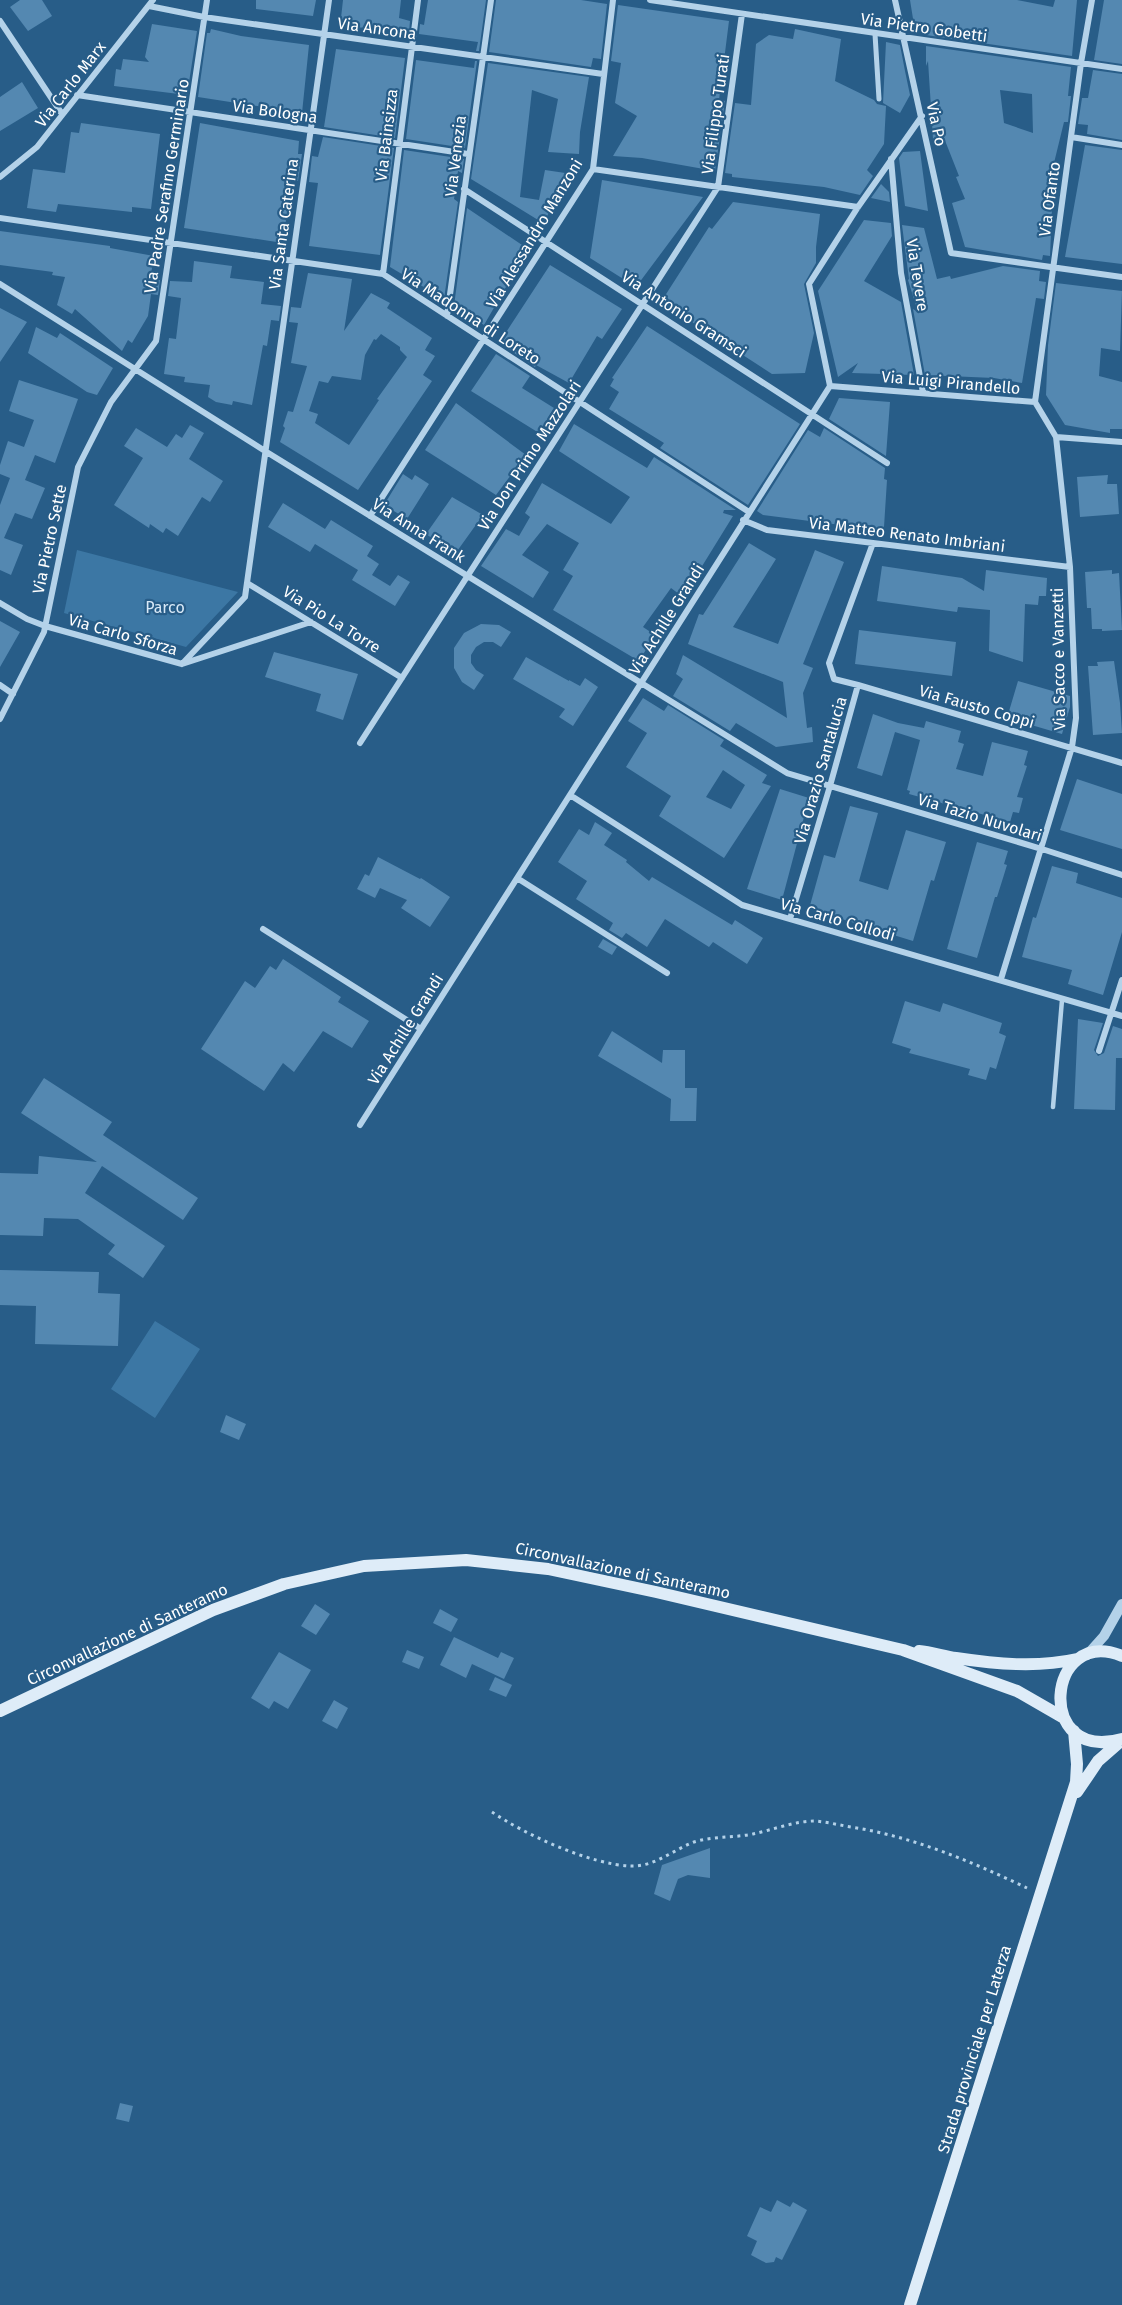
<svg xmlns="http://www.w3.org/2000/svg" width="1122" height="2305" viewBox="0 0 1122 2305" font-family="'Fira Sans',sans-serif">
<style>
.green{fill:#3c77a4}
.building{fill:#5488b1;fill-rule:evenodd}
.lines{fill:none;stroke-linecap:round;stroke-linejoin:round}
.path{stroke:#b4d2e9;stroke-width:3;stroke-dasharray:3 4.5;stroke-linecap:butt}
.service{stroke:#b4d2e9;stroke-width:4.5}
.pedestrian{stroke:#b4d2e9;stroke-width:5}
.minor{stroke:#b4d2e9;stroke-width:6}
.tertiary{stroke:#b4d2e9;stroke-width:10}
.secondary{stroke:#deecf8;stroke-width:12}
.labels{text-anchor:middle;stroke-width:4.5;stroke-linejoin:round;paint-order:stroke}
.street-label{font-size:16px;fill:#fff;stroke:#285d88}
.park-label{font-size:16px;fill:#d8e9f7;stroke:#285d88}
</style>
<rect width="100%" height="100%" fill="#285d88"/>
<path class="green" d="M77,550L238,592L186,647L64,613Z
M155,1321L200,1349L155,1418L111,1389Z"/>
<path class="building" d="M20,0H42L52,16L28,31L10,7Z
M256,0H316L313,16L256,9Z
M343,0H401L399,18L410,21L409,32L380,28L340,27Z
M428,0H486L479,51H476L478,42L419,34L420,24L424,25Z
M496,0H581L607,4L601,59L593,58L591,67L489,52Z
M910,0H1017L1053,7L1055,0H1077L1072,56L926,35V27L914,25Z
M1104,0H1122V64L1094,60Z
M618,5L729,21L719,100L725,101L715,171L642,158L613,156L637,116L615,103L621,63L611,61Z
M152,24L197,31L187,95L114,86L116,69L121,70L123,59L149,62L145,57Z
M211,29L241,36L309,45L302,113L198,97L207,33H210Z
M795,29L841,39L835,81L874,100L877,104L886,106L884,144L867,170L873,176L860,195L824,187L732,177V174L725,173L735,103L751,105L756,44L769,35L793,39Z
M886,42L900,45L905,71L910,95L900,113L883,103Z
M926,46L1071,67L1068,96H1071L1068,122H1064L1054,163L1050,256L1043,255L1042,260L965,247L952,203L965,199L956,177L959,176L944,138L933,139L928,61L926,66ZM1000,90L1032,94L1033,133L1004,123Z
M336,49L405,58L395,138L324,127Z
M416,60L474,68L475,61H477L465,148L406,139Z
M488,63L589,77L580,132L579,154L548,152L558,99L532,90L520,197L539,200L545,170L572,174L543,223L471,179Z
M1093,70L1122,74V140L1087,134L1088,125L1078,124L1082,98H1088Z
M22,82L38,108L0,131V97Z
M81,123L160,134L151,209L132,207V212L58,204L56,212L27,208L33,169L65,173L71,132L79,133Z
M200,123L299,141L298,154H302L298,181L291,180L283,243L184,228Z
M323,137L394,148L380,255L309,246L318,183L309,182L312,156L318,157Z
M1085,145L1122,150V264L1065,257Z
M404,150L464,159L462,173L458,171L454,199L458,202L444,299L390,267Z
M920,151L928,211L905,206L899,158L903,152Z
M602,180L703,197L636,287L590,258Z
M881,184L889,192L890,202L871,198Z
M733,202L820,214L816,247V263L804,284L814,333L805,373L772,374L661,302L709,227L712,229Z
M467,208L528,249L484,325L454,306Z
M864,220L891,223L892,236L864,281L901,302L914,375L852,373L858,363L838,377L818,291Z
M902,225L924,228L937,279L950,276L951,279L1003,266L1040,271L1039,281L1046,282L1044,299L1036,298L1022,383L994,378L925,375L913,309L918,312L908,280L909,279Z
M0,231L110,246V248L154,256L150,280H160L158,295L151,294L148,316L132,343L128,340L122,351L75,309L72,314L57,305L65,277L52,275L53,272L0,265Z
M194,261L232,266L230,278L264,282L261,304L281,306L279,321L271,320L267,346L263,345L252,405L233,401L232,405L216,402L208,397L210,385L184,382L185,377L164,374L169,338L176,339L181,298L168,296L170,281L192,282Z
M550,265L622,309L602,339L597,336L569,383L536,365L535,367L501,344L504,338L503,337Z
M308,273L352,279L344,331L371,293L390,303L387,308L432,338L425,350L435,356L423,375L432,381L358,490L280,442L285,428L283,426L288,411L293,412L307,366L291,363L298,323L289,322L291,307L301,308ZM381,334L400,347V350L407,357L377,399L379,400L349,445L315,423L318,414L309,411L319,381L328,383L332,376L361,380L365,355L374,339L376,340Z
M1056,283L1122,291L1120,351L1101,348L1099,376L1122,382V429H1110V433L1065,425L1046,395L1048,345Z
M0,308L27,322L0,362Z
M647,326L800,424L748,505L660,448L664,443L609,409L619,392L610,386L614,379L612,378Z
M36,327L57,338L60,333L113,368L97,395L87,392L28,353Z
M496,354L530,376L522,388L554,408L539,433L471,391Z
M19,380L78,399L55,463L35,455L25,480L45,488L32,519L15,513L4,538L23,545L11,575L0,570V505L10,478L0,474V465L8,441L24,447L34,420L9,411Z
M839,398L890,402L886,456L829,419Z
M456,403L526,455L496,495L425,450Z
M574,424L647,468L654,457L736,510H724L723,513L733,516L683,597L671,588L643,627L655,635L639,661L553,610L573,576L563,570L579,543L562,533L547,524L522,555L549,572L533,598L481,566L506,529L519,536L530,517L525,513L542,483L611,524L630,497L559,451Z
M190,425L204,433L189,459L223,481L210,502L202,497L178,536L166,528L163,533L150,524L149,528L114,505L143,458L124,446L136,428L167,447L176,434L182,438Z
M824,428L885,468L884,479L887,480L884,527H880V530L763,515L757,511L808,430L820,437Z
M403,474L412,480L415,475L429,484L407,519L384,505Z
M1108,475L1107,484H1117L1119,514L1080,517L1077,477Z
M452,497L483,515L455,554L426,534Z
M283,503L325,529L331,520L373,546L367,556L379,564L372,575L390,586L398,575L410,582L395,606L352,580L358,570L315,544L310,552L268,527Z
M749,543L776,559L733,627L778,644L815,550L844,562L803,664L813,668L803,693L807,728L812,727L813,742L776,747L736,723L730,731L673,696L683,679L676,674L683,655L787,718L783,682L688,644L699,614L703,615Z
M882,566L962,578L984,591L986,570L1047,578L1046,596H1039L1038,605L1025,604L1023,662L989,651L990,610L958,607L957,612L877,601Z
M1112,570V574L1119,573L1122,630L1102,631V629H1092L1091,608H1087L1085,572Z
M0,621L20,632L0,667Z
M481,624L499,625L511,632L501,647L493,642H484L476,647L471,655V663L476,670L484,675L474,690L462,682L454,668V648L464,633Z
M859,630L956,642L952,676L855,664Z
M274,652L358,674L343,720L316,711L321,694L265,677Z
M526,657L569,681V680L580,686L585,678L598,687L573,726L559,717L565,709L513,679Z
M1114,661L1120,703L1122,733L1093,735L1088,666H1098L1097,662Z
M1018,681L1070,696V707L1062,734L1007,718Z
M643,698L664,711L668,705L724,740L720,746L767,775L762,783L771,786L724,858L659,816L671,796L626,767L647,733L628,721ZM723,770L745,785L731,809L706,797Z
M873,714L898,723L924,728L926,721L961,731L958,742L964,744L956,769L983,776L992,742L1028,751L1024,765L1027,766L1017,797L1023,798L1019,813L1013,812L1010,822L909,794L910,791L907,790L920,740L895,732L882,776L857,768Z
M1077,779L1122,794V849L1060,830Z
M780,789L809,798L782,900L747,889Z
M850,806L878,813L859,881L888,890L906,830L946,842L934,881L931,880L913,941L809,909L824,855L835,858Z
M595,822L612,833L604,845L627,860L626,862L649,881L652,877L732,925L735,920L763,938L747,964L713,942L709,947L665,919L647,947L626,933L622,938L609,930L613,923L576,899L587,881L558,862L579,829L589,835Z
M977,842L1008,851L1004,864L1007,865L1003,878L997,897H995L977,958L947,949Z
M378,857L420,879L421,878L450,897L430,927L401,908L407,900L380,888L375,898L357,889L365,874L369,876Z
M1052,866L1078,873L1076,883L1122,898V932L1103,995L1068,984L1072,970L1022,957L1033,917L1036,918Z
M603,939L617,947L612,955L598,947Z
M283,959L341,997L338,1002L369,1021L352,1048L323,1031L294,1072L283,1063L264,1091L201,1049L245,981L255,988L270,966L276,970Z
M905,1001L940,1012L943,1003L1002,1023L999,1033L1006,1036L996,1069L990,1067L986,1080L968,1075L970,1069L909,1053L911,1049L892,1043Z
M1078,1019L1103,1023L1094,1050L1098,1056L1104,1053L1113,1026L1122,1029V1058H1116L1115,1110L1074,1109Z
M612,1031L662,1063L663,1050H685V1088H697L696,1121H670L671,1099L598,1056Z
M44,1078L112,1122L103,1135L198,1198L183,1220L102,1166L85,1193L165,1246L143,1278L108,1254L115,1245L78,1219L44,1218L43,1236L0,1235V1173L38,1174L39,1156L97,1162L21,1113Z
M0,1270L99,1272L98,1293L120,1294L118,1346L35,1344L36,1306L0,1305Z
M226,1415L246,1424L239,1440L220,1432Z
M315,1604L330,1614L316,1635L301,1626Z
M440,1609L458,1619L451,1632L433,1623Z
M454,1637L498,1658L501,1652L514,1658L504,1679L472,1664L466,1678L440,1665Z
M407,1650L424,1657L419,1669L402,1662Z
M279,1652L311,1670L288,1709L274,1701L269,1709L251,1698Z
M495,1677L512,1685L506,1697L489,1690Z
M334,1700L348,1708L337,1729L322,1721Z
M710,1848V1878L688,1875L678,1879L670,1901L654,1894L662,1865Z
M120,2103L133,2106L129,2122L116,2119Z
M777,2200L790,2207L793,2202L807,2210L782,2260L776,2257L774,2262L766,2263L751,2255L757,2241L747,2236L760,2207L771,2212Z"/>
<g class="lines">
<path class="path" d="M492,1812C524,1834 591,1865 631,1866C654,1867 673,1850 694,1842C713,1836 733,1838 753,1834C772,1830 795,1821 815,1821C827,1822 839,1825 851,1827C914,1837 970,1861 1027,1888"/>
<path class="service" d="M1053,1107L1062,1000"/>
<path class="pedestrian" d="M875,34L879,99"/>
<path class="minor" d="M650,0L1122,69
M895,0L951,253L1122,277
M149,6L204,17L603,74
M0,21L62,114
M77,95L468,154
M1071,137L1122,145
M891,159L901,273L923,393
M593,169L858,207
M0,177L37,147L153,0
M464,189L887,463
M0,218L383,274L749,512
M383,274L418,0
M0,284L265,451L787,773L1042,849L1122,875
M447,316L491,0
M830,386L1035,402L1056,437L1122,442
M1035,402L1081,63L1092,0
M370,516L593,169L613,0
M743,520L767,530L1070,567
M247,583L402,678
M0,603L27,619L45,626L182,664L311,622
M182,664L245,597L329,0
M0,685L13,694
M858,685L1122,763
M0,719L44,632L78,467L111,402L156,341L207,0
M360,743L718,187L742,14
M570,795L742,905L1122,1016
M517,878L667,973
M790,919L830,786L858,685L834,679L829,663L873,543
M263,929L421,1029
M1001,979L1072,747L1076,718L1070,567L1056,437
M1099,1051L1122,980
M360,1125L830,386L809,284L858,207L922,116"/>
<path class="tertiary" d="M1087,1655L1104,1636L1122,1604"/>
<path class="secondary" d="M919,1651C931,1652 943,1656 956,1658C996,1664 1037,1668 1077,1659
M1122,1656C1046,1625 1034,1764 1122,1739
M0,1711L213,1610L284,1584L364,1566L466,1560L548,1569L656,1592L903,1650L1017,1691L1064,1718
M1077,1792L1098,1761L1122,1740
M910,2305L1076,1782L1077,1764L1074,1731"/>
</g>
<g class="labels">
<g class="street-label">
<text transform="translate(924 27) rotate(8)" y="6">Via Pietro Gobetti</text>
<text transform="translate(377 28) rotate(8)" y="6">Via Ancona</text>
<text transform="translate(70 84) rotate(-52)" y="6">Via Carlo Marx</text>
<text transform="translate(275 111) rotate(8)" y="6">Via Bologna</text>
<text transform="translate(715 114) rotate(-82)" y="6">Via Filippo Turati</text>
<text transform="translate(937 124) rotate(78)" y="6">Via Po</text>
<text transform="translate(386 135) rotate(-83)" y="6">Via Bainsizza</text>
<text transform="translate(455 156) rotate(-83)" y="6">Via Venezia</text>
<text transform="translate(166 186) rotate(-81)" y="6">Via Padre Serafino Germinario</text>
<text transform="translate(1049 199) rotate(-82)" y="6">Via Ofanto</text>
<text transform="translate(283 224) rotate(-82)" y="6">Via Santa Caterina</text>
<text transform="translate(534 233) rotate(-59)" y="6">Via Alessandro Manzoni</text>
<text transform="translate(918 275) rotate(81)" y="6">Via Tevere</text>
<text transform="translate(684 314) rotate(33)" y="6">Via Antonio Gramsci</text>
<text transform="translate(471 316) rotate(33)" y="6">Via Madonna di Loreto</text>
<text transform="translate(951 382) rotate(5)" y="6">Via Luigi Pirandello</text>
<text transform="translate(529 455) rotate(-57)" y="6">Via Don Primo Mazzolari</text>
<text transform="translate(419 530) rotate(32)" y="6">Via Anna Frank</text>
<text transform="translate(907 534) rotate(7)" y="6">Via Matteo Renato Imbriani</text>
<text transform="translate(49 539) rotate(-78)" y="6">Via Pietro Sette</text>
<text transform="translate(332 619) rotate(32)" y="6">Via Pio La Torre</text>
<text transform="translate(666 619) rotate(-58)" y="6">Via Achille Grandi</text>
<text transform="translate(123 634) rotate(16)" y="6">Via Carlo Sforza</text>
<text transform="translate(1058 659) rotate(-91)" y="6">Via Sacco e Vanzetti</text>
<text transform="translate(977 706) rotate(16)" y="6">Via Fausto Coppi</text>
<text transform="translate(820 770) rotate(-74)" y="6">Via Orazio Santalucia</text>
<text transform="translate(980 817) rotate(17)" y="6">Via Tazio Nuvolari</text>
<text transform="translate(838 919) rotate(16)" y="6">Via Carlo Collodi</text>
<text transform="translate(405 1029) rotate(-58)" y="6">Via Achille Grandi</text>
<text transform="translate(623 1570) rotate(12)" y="6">Circonvallazione di Santeramo</text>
<text transform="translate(127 1634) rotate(-25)" y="6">Circonvallazione di Santeramo</text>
<text transform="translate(974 2049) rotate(-73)" y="6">Strada provinciale per Laterza</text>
</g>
<g class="park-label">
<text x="165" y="613">Parco</text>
</g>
</g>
</svg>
